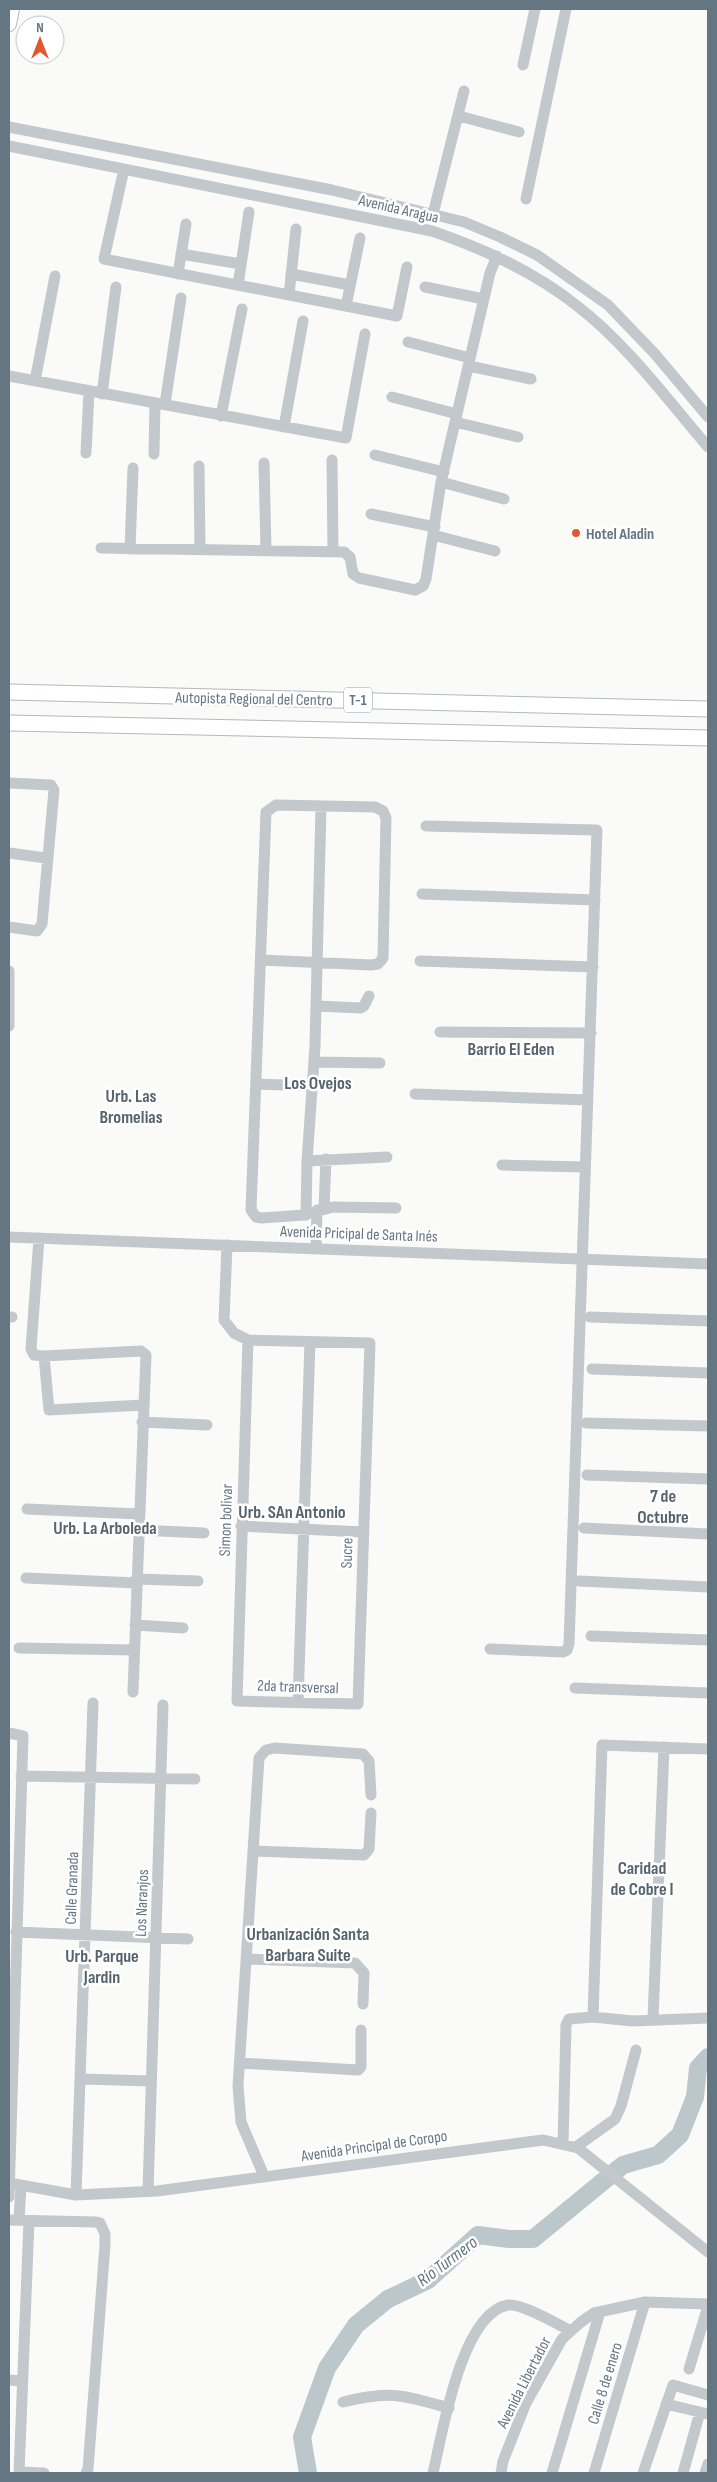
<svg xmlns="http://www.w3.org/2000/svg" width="717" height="2482" viewBox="0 0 717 2482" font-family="'Sofia Sans Condensed',sans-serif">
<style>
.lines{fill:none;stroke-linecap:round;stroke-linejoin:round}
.river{stroke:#bbc7cb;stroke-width:18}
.major-casing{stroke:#b5babe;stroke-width:16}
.highway-casing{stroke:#b4b9bd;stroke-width:17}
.minor{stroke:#c3c8cc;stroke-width:11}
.major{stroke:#fff;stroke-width:14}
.highway{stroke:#fff;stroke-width:15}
.poi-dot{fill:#e4572e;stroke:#fff;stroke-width:2}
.labels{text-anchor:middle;stroke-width:5;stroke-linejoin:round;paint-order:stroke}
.shield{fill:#fff;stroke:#939fa8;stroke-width:1}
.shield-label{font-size:15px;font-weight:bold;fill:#657683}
.street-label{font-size:16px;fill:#657683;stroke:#fff}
.poi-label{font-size:16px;font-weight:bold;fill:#657683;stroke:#fff;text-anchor:start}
.neighbourhood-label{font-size:18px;font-weight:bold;fill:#57646e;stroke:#fff}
.water-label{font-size:18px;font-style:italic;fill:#60757c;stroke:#fff}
</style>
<rect width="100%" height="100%" fill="#fafaf8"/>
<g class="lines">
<path class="river" d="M308,2473L302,2437L327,2368L356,2325L388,2299L428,2280L478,2235L509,2239H533L623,2165L658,2155L680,2135L695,2097L698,2068L708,2057"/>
<defs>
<path id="major" d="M9,24L12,9"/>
<path id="highway" d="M9,692L708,709
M9,723L708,738"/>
</defs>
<use href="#major" class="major-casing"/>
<use href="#highway" class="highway-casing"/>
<path class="minor" d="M523,65L535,9
M459,116L519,132
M9,127L332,190L464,222L500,237L537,255L608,305L655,354L708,417
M9,146L432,231C484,249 533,271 576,305C627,344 667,399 708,447
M124,169L104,259L397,316L407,267
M526,199L566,9
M433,214L464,91
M181,254L241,264
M178,274L186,224
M291,274L350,285
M238,285L249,212
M425,287L484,299
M289,295L296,229
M346,306L360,238
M408,342L470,358
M469,366L531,379
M9,376L346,438L365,334
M35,381L55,276
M102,394L116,287
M392,397L457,414
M165,404L181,298
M221,416L242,309
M455,422L518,437
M284,427L303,321
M86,453L89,391
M154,454L155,403
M375,455L444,472
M332,460L333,551
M264,463L266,550
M199,466L200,550
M441,482L504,499
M371,514L435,527
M433,535L495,551
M101,548L344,552L350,557L353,574L359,578L415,590L423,586L426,579L441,482L490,273L497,256
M130,549L133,468
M9,783L51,785L54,790L42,924L37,931L9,927
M426,826L597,830L569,1644L567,1650L563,1652L490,1649
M9,853L46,858
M422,894L595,900
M261,960L371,965L378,964L383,958L386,818L383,811L375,807L276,805L266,812L251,1210L256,1217L262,1218L304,1215L333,1207L396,1208
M420,961L593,967
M9,971V1026
M316,1006L361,1008L364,1006L369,996
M440,1032L591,1033
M314,1062L380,1063
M256,1084L312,1086
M415,1094L588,1100
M307,1161L387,1157
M502,1165L584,1167
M324,1208L326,1159
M306,1215L307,1161L315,1046L321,807
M9,1237L708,1264
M39,1238L31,1349L34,1355L44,1356L141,1351L146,1355L133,1692
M227,1245L224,1320L234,1333L248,1340L370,1343L358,1704L237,1701L248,1340
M316,1248L317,1210
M9,1317H12
M590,1317L708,1321
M44,1356L49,1410L143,1405
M592,1369L708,1373
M142,1422L207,1425
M586,1423L708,1426
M587,1475L708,1479
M27,1509L139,1514
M241,1526L362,1532
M584,1528L708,1534
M138,1530L204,1533
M26,1578L136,1583
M136,1579L198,1581
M579,1581L708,1587
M135,1625L183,1628
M591,1636L708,1640
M19,1648L134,1650
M575,1688L708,1693
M298,1702L310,1342
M9,1733L23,1736L9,2197
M708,1749L602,1745L593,2017L633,2021L708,2018
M21,1776L195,1779
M253,1851L364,1855L369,1849L371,1813
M16,1932L188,1939
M248,1959L355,1963L364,1973L363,2004
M653,2019L664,1747
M240,2063L358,2070L361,2067V2030
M81,2079L151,2081
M563,2144L566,2025L569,2019L593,2017
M576,2147L615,2119L621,2106L636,2050
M264,2176L241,2122L238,2086L259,1758L266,1750L275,1748L363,1754L369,1761L371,1795
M9,2183L76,2195L157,2191L543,2140L578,2148L708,2252
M148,2191L163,1705
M76,2195L93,1703
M9,2220L95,2222L100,2223L105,2234V2245L88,2469L86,2473
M19,2220L21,2186
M689,2369L708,2306
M9,2380L22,2381
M343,2402C390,2390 403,2395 449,2408
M666,2404L708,2414
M19,2472L44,2473
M19,2473L29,2221
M433,2473C442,2435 461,2313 508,2305C521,2303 557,2324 571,2331
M501,2473L503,2461L526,2403L562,2339L581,2322L594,2313L645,2302L708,2304
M552,2473L600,2312
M594,2473L645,2302
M643,2473L673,2385L708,2395
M683,2473L700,2412
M705,2473L708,2464"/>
<use href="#major" class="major"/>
<use href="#highway" class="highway"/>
</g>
<circle class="poi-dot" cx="576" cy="533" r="5"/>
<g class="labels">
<rect class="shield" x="344" y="687.5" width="28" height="25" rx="4"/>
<g class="shield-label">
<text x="358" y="705">T-1</text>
</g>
<g class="street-label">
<text transform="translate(399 208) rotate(13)" y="6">Avenida Aragua</text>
<text transform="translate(254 698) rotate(1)" y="6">Autopista Regional del Centro</text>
<text transform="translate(359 1233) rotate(2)" y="6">Avenida Pricipal de Santa Inés</text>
<text transform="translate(225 1520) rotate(-88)" y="6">Simon bolivar</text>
<text transform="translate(346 1553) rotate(-88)" y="6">Sucre</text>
<text transform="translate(298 1686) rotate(2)" y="6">2da transversal</text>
<text transform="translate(71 1888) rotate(-88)" y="6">Calle Granada</text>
<text transform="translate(141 1903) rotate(-88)" y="6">Los Naranjos</text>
<text transform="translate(374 2145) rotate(-8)" y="6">Avenida Principal de Coropo</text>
<text transform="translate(523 2382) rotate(-63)" y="6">Avenida Libertador</text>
<text transform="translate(604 2383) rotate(-73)" y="6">Calle 8 de enero</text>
</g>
<g class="poi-label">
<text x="586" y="539">Hotel Aladin</text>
</g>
<g class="neighbourhood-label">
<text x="511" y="1055">Barrio El Eden</text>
<text x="318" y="1089">Los Ovejos</text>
<text x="131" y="1102">Urb. Las<tspan x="131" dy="21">Bromelias</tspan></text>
<text x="663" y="1502">7 de<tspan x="663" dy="21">Octubre</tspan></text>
<text x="292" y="1518">Urb. SAn Antonio</text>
<text x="105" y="1534">Urb. La Arboleda</text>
<text x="642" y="1874">Caridad<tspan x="642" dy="21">de Cobre I</tspan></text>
<text x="308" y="1940">Urbanización Santa<tspan x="308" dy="21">Barbara Suite</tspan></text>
<text x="102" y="1962">Urb. Parque<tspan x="102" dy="21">Jardin</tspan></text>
</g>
<g class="water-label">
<text transform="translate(447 2261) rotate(-37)" y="6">Río Turmero</text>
</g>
</g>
<rect width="717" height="2482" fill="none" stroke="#657683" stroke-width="20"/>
<g transform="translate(40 40)"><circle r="24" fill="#ffffff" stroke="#c1c8cd"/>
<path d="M0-4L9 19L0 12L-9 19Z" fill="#e4572e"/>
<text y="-8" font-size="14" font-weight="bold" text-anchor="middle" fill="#657683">N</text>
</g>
</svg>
